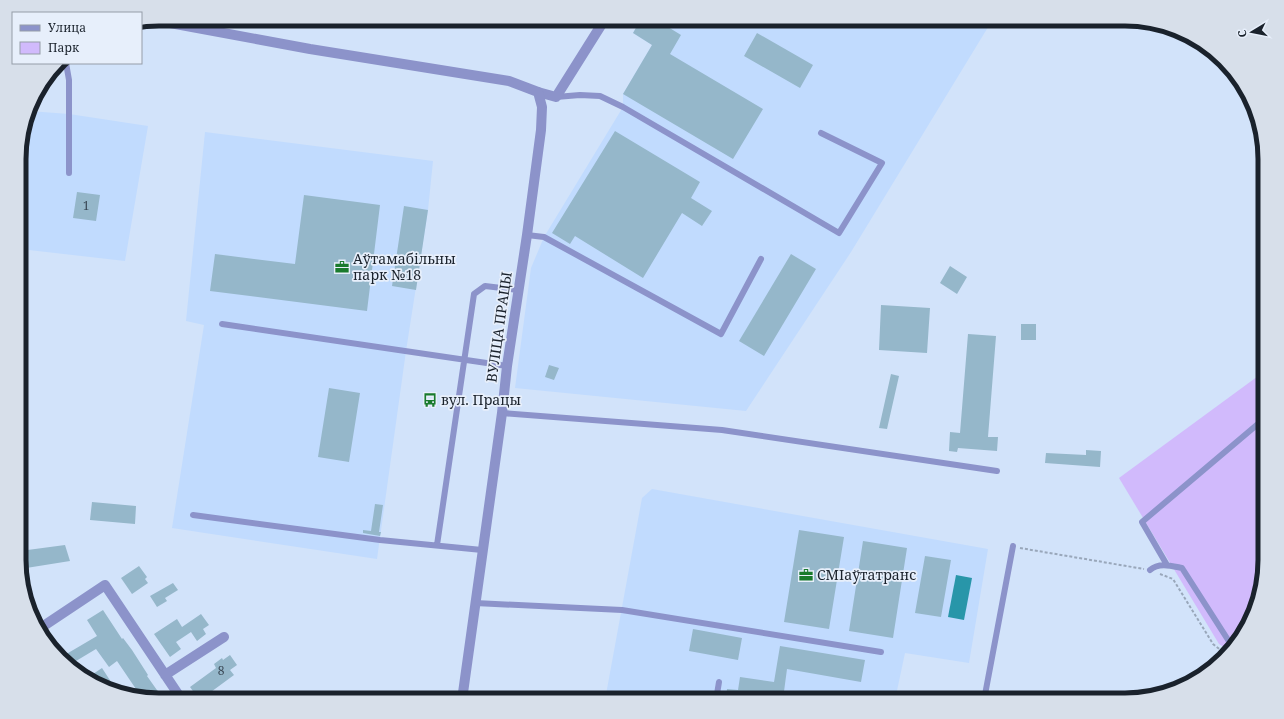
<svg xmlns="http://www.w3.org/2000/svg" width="1284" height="719" viewBox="0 0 1284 719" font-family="'Noto Serif',serif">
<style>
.built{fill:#c1dbfe}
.green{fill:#d1bafc}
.water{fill:#2896a9}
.building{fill:#95b7ca}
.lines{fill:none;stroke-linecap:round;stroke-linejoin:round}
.path{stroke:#99a7ba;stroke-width:2;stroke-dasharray:3 2;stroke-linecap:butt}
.service{stroke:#8c93ca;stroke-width:6}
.minor{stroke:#8c93ca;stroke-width:10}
.tertiary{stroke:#8c93ca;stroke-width:10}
.labels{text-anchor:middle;stroke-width:3.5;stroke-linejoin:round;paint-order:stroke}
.number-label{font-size:12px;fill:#394754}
.poi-label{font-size:14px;fill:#1a222c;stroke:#e7effb;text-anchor:start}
.street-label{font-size:14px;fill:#1a222c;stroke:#e7effb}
.rim{fill:none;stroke:#1a222c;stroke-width:5}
</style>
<rect width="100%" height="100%" fill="#d2e3fa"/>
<path class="built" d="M641,19H993L851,252L746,411L515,388L531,268L544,237L623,107V94L652,45L633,33Z
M29,111L69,114L148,126L125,261L20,249V141Z
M205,132L433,161L428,210L406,351L377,559L172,528L204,325L186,321Z
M652,489L988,549L969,663L905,653L895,700H605L642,498Z"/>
<path class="green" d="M1265,371V569L1246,630L1227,649L1219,644L1119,478Z"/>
<path class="water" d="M956,575L972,578L964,620L948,617Z"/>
<path class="building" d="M641,19H655L681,35L670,54L763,109L733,159L623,94L652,45L633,33Z
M757,33L813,65L800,88L744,56Z
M615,131L700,182L691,198L712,211L702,226L682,213L643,278L575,236L570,244L552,233Z
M77,192L100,195L96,221L73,218Z
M304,195L380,205L367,311L210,291L215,254L295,264Z
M404,206L428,210L416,290L392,286Z
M791,254L816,269L764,356L739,341Z
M950,266L967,277L957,294L940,283Z
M881,305L930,308L927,353L879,350Z
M1021,324H1036V340H1021Z
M968,334L996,336L988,437H998L997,451L958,448L957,452L949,451L950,432L960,433Z
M549,365L559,368L554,380L545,377Z
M891,374L899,376L887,429L879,428Z
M329,388L360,393L349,462L318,457Z
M1086,450L1101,451L1100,467L1045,463L1046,453L1086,455Z
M92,502L136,506L135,524L90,520Z
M375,504L383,505L379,532H381L380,536L363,533V530L371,531Z
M799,530L844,537L829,629L784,622Z
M863,541L907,548L893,638L849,631Z
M65,545L70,561L20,569V551Z
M925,556L951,560L941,617L915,613Z
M139,566L147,577L145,579L148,583L132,594L121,578Z
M173,583L178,590L165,598L167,601L157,607L150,596Z
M103,610L122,639L123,638L132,650L148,675L147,676L164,700L140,695L117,661L109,667L96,649L71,664L63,656L97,636L87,620Z
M201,614L209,625L203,629L206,634L197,641L191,632L176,642L181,649L170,657L154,634L177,619L182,627Z
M693,629L742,638L738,660L689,651Z
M780,646L865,660L861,682L787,669L783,699L747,694L746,700H726L727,689L738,690L740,677L774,682Z
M230,655L237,665L230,670L234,675L200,700H188V698L195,694L190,687L216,668L214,664L222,658L223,660Z
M102,668L115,688L94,683L90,676Z"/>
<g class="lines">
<path class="path" d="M1020,548L1144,569
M1160,574L1173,579L1213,644L1223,652"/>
<path class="service" d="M66,63L69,80V173
M556,97L580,95L600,96L623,107L839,233L882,163L821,133
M527,235L544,237L721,334L761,259
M222,324L507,366
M502,413L722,430L997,471
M193,515L380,540L482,550
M437,545L474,294L485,286L518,290
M1167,565L1142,522L1265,418
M1150,570C1159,562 1172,566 1182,568L1230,643H1233
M475,603L622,610L881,652
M716,700L719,682
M984,700L1013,546"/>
<path class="minor" d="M538,92L556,97L605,19
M39,629L105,585L182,700
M165,675L224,637"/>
<path class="tertiary" d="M154,20L310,49L509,81L538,92L542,107L541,130L527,235L507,366L502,413L462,700"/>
</g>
<defs>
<symbol id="office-bare" viewBox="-9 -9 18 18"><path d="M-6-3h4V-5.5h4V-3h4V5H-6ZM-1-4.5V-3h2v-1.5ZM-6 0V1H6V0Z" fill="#1a7b2d" stroke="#e7effb" stroke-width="2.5" paint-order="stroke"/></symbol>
<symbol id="bus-bare" viewBox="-9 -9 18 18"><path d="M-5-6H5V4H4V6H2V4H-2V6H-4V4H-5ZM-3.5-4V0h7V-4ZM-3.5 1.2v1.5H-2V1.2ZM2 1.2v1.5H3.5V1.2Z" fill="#1a7b2d" stroke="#e7effb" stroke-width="2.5" paint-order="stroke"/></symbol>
</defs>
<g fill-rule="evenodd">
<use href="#office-bare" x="332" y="257" width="20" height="20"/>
<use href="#bus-bare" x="420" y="390" width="20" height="20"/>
<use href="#office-bare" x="796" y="565" width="20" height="20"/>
</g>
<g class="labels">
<g class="number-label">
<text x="86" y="210">1</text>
<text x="221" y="675">8</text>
</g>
<g class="poi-label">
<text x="353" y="264">Аўтамабільны<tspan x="353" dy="16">парк №18</tspan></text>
<text x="441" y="405">вул. Працы</text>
<text x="817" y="580">СМІаўтатранс</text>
</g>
<g class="street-label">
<text transform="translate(499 327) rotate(-82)" y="5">ВУЛІЦА ПРАЦЫ</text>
</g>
</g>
<path d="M0 0H1284V719H0ZM159 26H1125A133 133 0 0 1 1258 159V560A133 133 0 0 1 1125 693H159A133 133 0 0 1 26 560V159A133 133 0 0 1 159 26Z" fill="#d7dfea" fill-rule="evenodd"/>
<path class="rim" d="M159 26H1125A133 133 0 0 1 1258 159V560A133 133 0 0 1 1125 693H159A133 133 0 0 1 26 560V159A133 133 0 0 1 159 26Z"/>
<rect x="12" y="12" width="130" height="52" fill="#e7effb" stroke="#959da8"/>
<rect x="20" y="25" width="20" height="6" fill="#8c93ca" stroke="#959da8"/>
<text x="48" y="32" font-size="12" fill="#1a222c">Улица</text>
<rect x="20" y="42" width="20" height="12" fill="#d1bafc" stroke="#959da8"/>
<text x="48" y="52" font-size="12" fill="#1a222c">Парк</text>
<g transform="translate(1252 32) rotate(260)" stroke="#e7effb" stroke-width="3" paint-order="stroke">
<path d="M0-3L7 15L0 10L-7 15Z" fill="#1a222c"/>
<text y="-6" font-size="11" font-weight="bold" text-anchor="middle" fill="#1a222c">С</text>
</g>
</svg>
